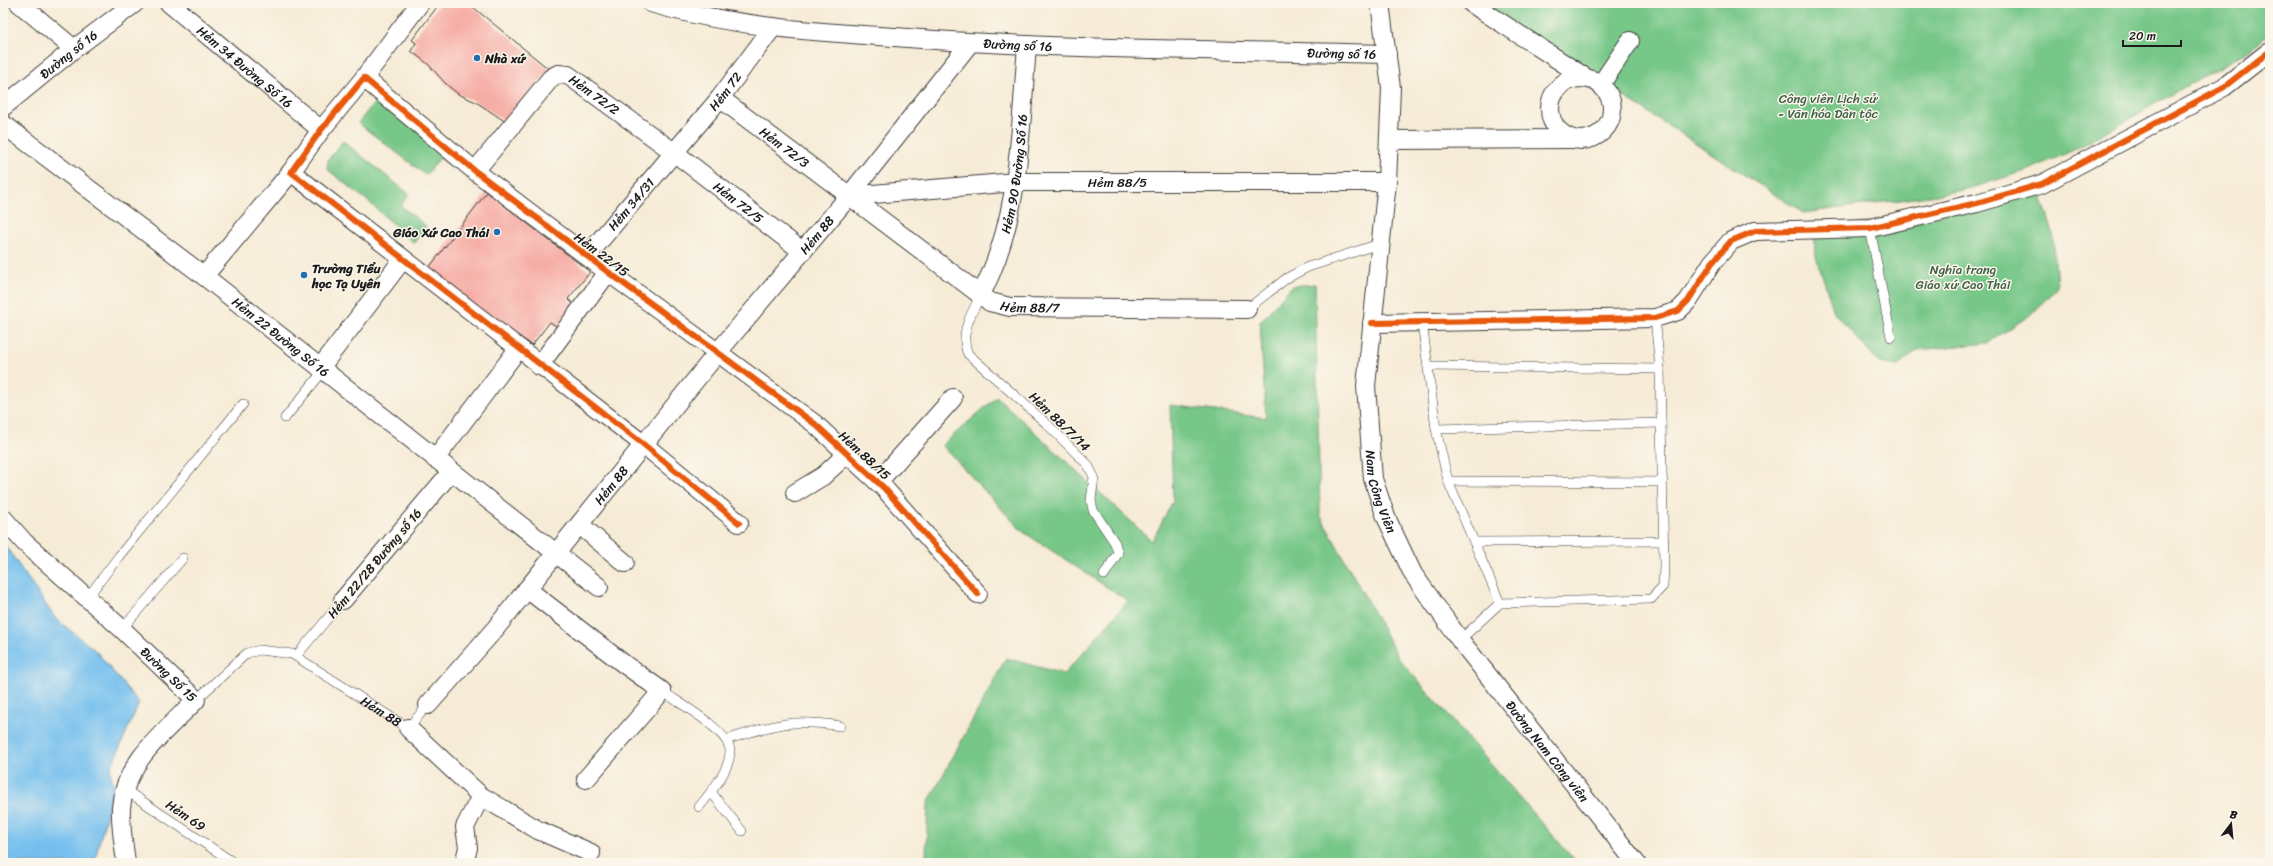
<svg xmlns="http://www.w3.org/2000/svg" width="2273" height="866" viewBox="0 0 2273 866" font-family="Sriracha,sans-serif">
<style>
.green{fill:#77c788;stroke:#4a7252}
.water{fill:#75bfee;stroke:#486e85}
.building{fill:#f6ada6}
.lines{fill:none;stroke-linecap:round;stroke-linejoin:round}
.service-casing{stroke:#3d3b38;stroke-width:10}
.minor-casing{stroke:#3d3b38;stroke-width:20}
.service{stroke:#fff;stroke-width:9}
.minor{stroke:#fff;stroke-width:18}
.cycleway-casing{stroke:#fbf7ec;stroke-width:8}
.cycleway{stroke:#e8590c;stroke-width:6}
.poi-dot{fill:#1f6fb2;stroke:#fbf7ec;stroke-width:1.5}
.labels{text-anchor:middle;stroke-width:3;stroke-linejoin:round;paint-order:stroke}
.street-label{font-size:13px;fill:#1c1c1c;stroke:#fbf7ec}
.poi-label{font-size:13px;font-weight:bold;fill:#1c1c1c;stroke:#fbf7ec;text-anchor:start}
.park-label{font-size:13px;fill:#406047;stroke:#fbf7ec}
</style>
<rect width="100%" height="100%" fill="#fbf7ec"/>
<filter id="ink" filterUnits="userSpaceOnUse"><feTurbulence type="fractalNoise" baseFrequency=".025" numOctaves="2"/><feDisplacementMap in="SourceGraphic" scale="8" xChannelSelector="R" yChannelSelector="G"/><feConvolveMatrix kernelMatrix="1 2 1 2 8 2 1 2 1" color-interpolation-filters="sRGB"/></filter>
<filter id="wash" filterUnits="userSpaceOnUse"><feTurbulence type="fractalNoise" baseFrequency=".012" numOctaves="4" result="noise"/><feDisplacementMap in="SourceGraphic" scale="16" xChannelSelector="R" yChannelSelector="G"/><feGaussianBlur stdDeviation="0.9" result="paint"/><feColorMatrix in="noise" values="0 0 0 0 0 0 0 0 0 0 0 0 0 0 0 0 0 1.4 0 .05"/><feComposite in="paint" operator="in"/></filter>
<g filter="url(#wash)">
<rect width="100%" height="100%" fill="#f6ebd6"/>
<path class="green" d="M1480,3H2270V32L2251,49L2076,149L2029,170L1971,188L1937,195L1803,213Z
M379,97L459,159L452,167L440,158L426,175L358,123Z
M343,141L409,194L401,206L426,226L414,243L369,202L327,169L328,160Z
M2040,193L2053,233L2057,287L2033,313L1988,343L1918,350L1898,366L1879,363L1834,312L1815,253L1814,232Z
M1315,284L1320,515L1399,659L1577,863H933L926,856L928,803L1006,658L1064,674L1128,601L1022,531L942,445L997,397L1152,541L1173,501L1170,405L1266,418L1260,322L1292,286Z"/>
<path class="water" d="M3,542L55,618L96,651L139,703L110,770L114,787L94,863H3Z"/>
<g id="blocks">
<path class="building" d="M440,3H468L550,70L506,122L476,102L458,94L446,84L428,64L411,51L416,43L412,40Z
M487,192L590,272L568,299L578,308L562,330L550,322L532,345L425,273Z"/>
</g>
</g>
<g filter="url(#ink)">
<use href="#blocks" fill-opacity="0" stroke="#3d3b38" stroke-width="1"/>
<g class="lines">
<defs>
<g id="service">
<path d="M1870,228L1891,337"/>
<path d="M980,296C971,315 959,333 968,354L1047,424L1088,465L1094,477L1091,500L1093,510L1115,543L1118,553L1104,575"/>
<path d="M1247,309L1287,278L1308,267L1379,244"/>
<path d="M1422,322L1436,429L1448,481L1500,603"/>
<path d="M1428,366L1660,369"/>
<path d="M285,418L324,370"/>
<path d="M1436,429L1661,423"/>
<path d="M1448,481L1663,482"/>
<path d="M1474,542L1664,541"/>
<path d="M87,598L119,556L243,404"/>
<path d="M122,629L183,558"/>
<path d="M1460,640L1500,603L1651,599L1663,586L1664,566L1660,369L1655,318"/>
<path d="M297,655L343,600"/>
<path d="M662,691C677,702 730,731 730,751C730,771 710,793 699,807"/>
<path id="s1" d="M196,700L247,653L260,650L292,654L408,728L428,705"/>
<path d="M726,740C772,725 791,718 840,726"/>
<path d="M124,789L234,863"/>
<path d="M711,792L742,831"/>
</g>
<g id="minor">
<path d="M19,3L74,49"/>
<path id="s2" d="M169,3L321,130"/>
<path id="s3" d="M651,3C735,28 821,32 908,38C1068,50 1227,50 1387,54"/>
<path id="s4" d="M1380,3L1391,88L1387,182L1366,386L1373,479L1386,517L1413,574L1460,640L1636,863"/>
<path d="M1471,3L1586,78"/>
<circle cx="1581" cy="109" r="31"/>
<path d="M364,78L420,3"/>
<path d="M1601,84L1630,41"/>
<path id="s5" d="M720,98L990,302L1010,307L1247,309"/>
<path id="s6" d="M3,107L74,49L135,3"/>
<path id="s7" d="M3,124L204,276L599,587"/>
<path d="M1390,140L1572,139"/>
<path id="s8" d="M475,171L551,78L558,74L568,75L675,153L802,251"/>
<path id="s9" d="M849,196L1016,182H1387"/>
<path id="s10" d="M587,256L720,98L773,27"/>
<path d="M204,276L291,172"/>
<path id="s11" d="M980,296C1021,220 1020,130 1027,46"/>
<path d="M1372,323L1655,318L1678,311L1688,301L1712,263L1731,241L1755,231L1870,228L1977,203L2042,184L2224,87L2270,51"/>
<path d="M539,366L608,272"/>
<path d="M320,368L403,259"/>
<path d="M435,459L518,349"/>
<path d="M878,482L953,398"/>
<path d="M795,493L823,476L848,453"/>
<path id="s12" d="M3,518L24,542L122,629L196,700C166,731 124,762 121,808C120,826 124,845 126,863"/>
<path d="M739,523L643,444L291,172L321,130L364,78L475,171L608,272L815,424L884,488L978,594"/>
<path d="M580,525L625,563"/>
<path d="M527,589L624,664L662,691L586,779"/>
<path d="M343,600L451,472"/>
<path id="s13" d="M428,705L495,629L718,352L849,196L970,43"/>
<path d="M408,728L481,796L538,830L591,853"/>
<path d="M464,863L468,848L465,827L481,796"/>
</g>
</defs>
<use href="#service" class="service-casing"/>
<use href="#minor" class="minor-casing"/>
<use href="#service" class="service"/>
<use href="#minor" class="minor"/>
<defs>
<path id="cycleway" d="M1372,323L1655,318L1678,311L1688,301L1712,263L1731,241L1755,231L1870,228L1977,203L2042,184L2224,87L2270,51
M739,523L643,444L291,172L321,130L364,78L475,171L608,272L815,424L884,488L978,594"/>
</defs>
<use href="#cycleway" class="cycleway-casing"/>
<use href="#cycleway" class="cycleway"/>
</g>
</g>
<g class="poi-dot">
<circle cx="477" cy="58" r="4"/>
<circle cx="497" cy="232" r="4"/>
<circle cx="304" cy="275" r="4"/>
</g>
<g class="labels">
<g class="street-label">
<text dy="5" stroke="none"><textPath href="#s3" startOffset="370">Đường số 16</textPath></text>
<text dy="5" stroke="none"><textPath href="#s3" startOffset="694">Đường số 16</textPath></text>
<text dy="5" stroke="none"><textPath href="#s6" startOffset="84">Đường số 16</textPath></text>
<text dy="5" stroke="none"><textPath href="#s2" startOffset="99">Hẻm 34 Đường Số 16</textPath></text>
<text dy="5" stroke="none"><textPath href="#s10" startOffset="215">Hẻm 72</textPath></text>
<text dy="5" stroke="none"><textPath href="#s8" startOffset="171">Hẻm 72/2</textPath></text>
<text dy="5" stroke="none"><textPath href="#s5" startOffset="81">Hẻm 72/3</textPath></text>
<text dy="5" stroke="none"><textPath href="#s11" startOffset="128">Hẻm 90 Đường Số 16</textPath></text>
<text dy="5" stroke="none"><textPath href="#s9" startOffset="269">Hẻm 88/5</textPath></text>
<text dy="5" stroke="none"><textPath href="#s8" startOffset="351">Hẻm 72/5</textPath></text>
<text dy="5" stroke="none"><textPath href="#s10" startOffset="68">Hẻm 34/31</textPath></text>
<text dy="5" stroke="none"><textPath href="#s13" startOffset="610">Hẻm 88</textPath></text>
<text transform="translate(602 254) rotate(37)" y="5">Hẻm 22/15</text>
<text dy="5" stroke="none"><textPath href="#s5" startOffset="379">Hẻm 88/7</textPath></text>
<text dy="5" stroke="none"><textPath href="#s7" startOffset="350">Hẻm 22 Đường Số 16</textPath></text>
<text transform="translate(1060 421) rotate(44)" y="5">Hẻm 88/7/14</text>
<text transform="translate(865 455) rotate(43)" y="5">Hẻm 88/15</text>
<text dy="5" stroke="none"><textPath href="#s13" startOffset="286">Hẻm 88</textPath></text>
<text dy="5" stroke="none"><textPath href="#s4" startOffset="492">Nam Công Viên</textPath></text>
<text transform="translate(374 563) rotate(-50)" y="5">Hẻm 22/28 Đường số 16</text>
<text dy="5" stroke="none"><textPath href="#s12" startOffset="228">Đường Số 15</textPath></text>
<text dy="5" stroke="none"><textPath href="#s1" startOffset="221">Hẻm 88</textPath></text>
<text dy="5" stroke="none"><textPath href="#s4" startOffset="804">Đường Nam Công viên</textPath></text>
<text transform="translate(186 815) rotate(34)" y="5">Hẻm 69</text>
</g>
<g class="poi-label">
<text x="485" y="63">Nhà xứ</text>
<text x="489" y="237" text-anchor="end">Giáo Xứ Cao Thái</text>
<text x="312" y="273">Trường Tiểu<tspan x="312" dy="15">học Tạ Uyên</tspan></text>
</g>
<g class="park-label">
<text x="1828" y="103">Công viên Lịch sử<tspan x="1828" dy="15">- Văn hóa Dân tộc</tspan></text>
<text x="1963" y="274">Nghĩa trang<tspan x="1963" dy="15">Giáo xứ Cao Thái</tspan></text>
</g>
</g>
<rect width="2273" height="866" fill="none" stroke="#fbf7ec" stroke-width="16"/>
<g transform="translate(2231 824) rotate(16)" stroke="#fbf7ec" stroke-width="3" paint-order="stroke">
<path d="M0-3L7 15L0 10L-7 15Z" fill="#1c1c1c"/>
<text y="-6" font-size="11" font-weight="bold" text-anchor="middle" fill="#1c1c1c">B</text>
</g>
<path d="M2123 40v6h58v-6" fill="none" stroke="#1c1c1c" stroke-width="2"/>
<text x="2129" y="40" font-size="12" fill="#1c1c1c" stroke="#fbf7ec" stroke-width="3" paint-order="stroke">20 m</text>
</svg>
